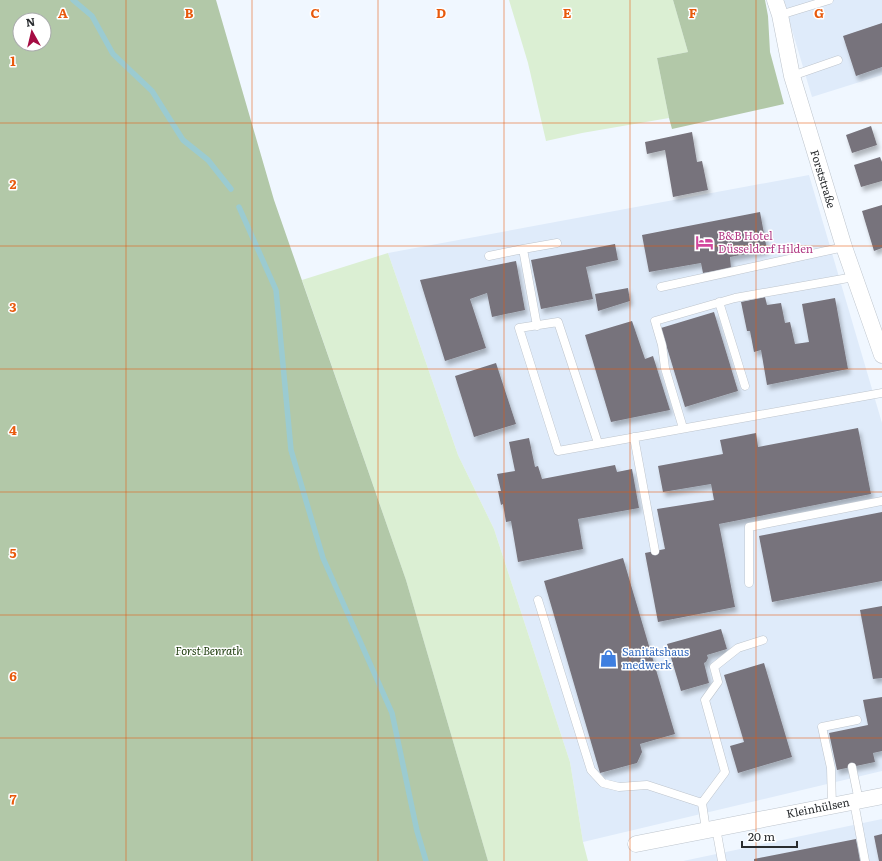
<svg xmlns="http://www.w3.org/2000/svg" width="882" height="861" viewBox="0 0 882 861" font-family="Literata,serif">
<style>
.built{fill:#dfebfa}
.green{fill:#dbefd3}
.forest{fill:#b2c8a8;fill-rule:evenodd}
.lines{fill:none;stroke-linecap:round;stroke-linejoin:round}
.stream{stroke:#9bcbd1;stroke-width:5.5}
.building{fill:#77737b;filter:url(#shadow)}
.lane-casing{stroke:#bec5cd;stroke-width:9}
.street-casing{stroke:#bec5cd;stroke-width:17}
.lane{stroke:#fff;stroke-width:8}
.street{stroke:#fff;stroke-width:16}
.grid{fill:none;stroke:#e8590c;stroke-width:1;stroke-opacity:0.55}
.labels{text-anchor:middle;stroke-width:3;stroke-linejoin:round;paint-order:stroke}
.street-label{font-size:11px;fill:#292c2f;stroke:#fff}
.hotel-label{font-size:11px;fill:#b23c85;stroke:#fff;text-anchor:start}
.park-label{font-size:11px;font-style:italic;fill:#203e0f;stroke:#fff}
.shop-label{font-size:11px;fill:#366cbe;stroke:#fff;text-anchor:start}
.grid-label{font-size:13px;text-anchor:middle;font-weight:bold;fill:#e8590c;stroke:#fff;stroke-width:3;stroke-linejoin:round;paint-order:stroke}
</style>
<defs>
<filter id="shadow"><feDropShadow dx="2.5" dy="4.5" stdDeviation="2" flood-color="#0004"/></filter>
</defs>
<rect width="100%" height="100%" fill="#f0f7ff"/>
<path class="built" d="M783,0H882V75L812,97Z
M809,175L882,423V771L583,842L570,762L494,529L458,455L388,253Z
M882,819V861H683Z"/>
<path class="green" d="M509,0H673L688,52L657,58L669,118L582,133L546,141L528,63Z
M388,253L458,455L494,529L570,762L583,842L588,861H488L406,580L302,280Z"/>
<path class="forest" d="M0,0H216L274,200L406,580L488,861H0ZM20,20H44V44H20Z
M673,0H765L768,16L770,52L784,104L672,129L669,118L657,58L688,52Z"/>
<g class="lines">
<path class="stream" d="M73,0L92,16L113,54L152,91L183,140L208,160L231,189
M239,207L276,290L291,450L323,558L392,713L417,831L426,861"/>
</g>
<path class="building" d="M882,23V67L856,76L843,36Z
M871,126L877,145L852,153L846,135Z
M692,132L697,162L702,161L708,190L673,197L665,150L647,154L645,142Z
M880,157L882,162V181L861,187L854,165Z
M882,205V248L874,251L862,211Z
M760,212L767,250L730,257L731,268L703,273L701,263L649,272L642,235Z
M615,244L618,260L586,267L593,299L541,309L531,260Z
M516,261L525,310L492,317L487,293L470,299L486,348L445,361L420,280Z
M628,288L630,301L598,311L595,294Z
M765,297L767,305L781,303L785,323L790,322L795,344L809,342L802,304L835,298L848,369L767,385L761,350L754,352L750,331H747L741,302Z
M714,312L738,391L685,407L661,328Z
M632,321L645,359L653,356L670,410L611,422L585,335Z
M496,363L516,424L474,437L455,376Z
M858,428L871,494L719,524L735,607L658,622L645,553L665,549L657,509L714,500L711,484L663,492L658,466L723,454L720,440L756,433L758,447Z
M529,438L535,467L538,466L542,479L615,465L617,472L632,469L639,508L578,519L583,549L518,562L511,521L506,522L503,504L501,505L498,491H501L497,474L515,471L509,442Z
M882,512V581L772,602L759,536Z
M623,558L675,734L640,744L642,752L637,763L600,773L544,581Z
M882,606V678L873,679L860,610Z
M721,629L727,649L707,655L708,658L706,662L704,663L709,683L681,691L667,644Z
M764,663L792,757L738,773L730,746L744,742L724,675Z
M882,697V751L873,753L875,762L837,770L829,733L868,725L863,700Z
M882,834V861H879L874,836Z
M856,839L860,861H754V859Z"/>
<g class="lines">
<defs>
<path id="lane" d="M780,15L829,0
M792,76L838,60
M489,256L523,249
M661,287L844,247
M719,302L745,386
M537,326L523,249L557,243
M683,428L665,368L662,345L655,321L735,298L854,277
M634,437L655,551
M598,443L558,322L519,328L558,451L882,393
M749,583V527L882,501
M538,600L591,770L603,783L619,787L647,785L702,803
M852,767L859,801
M854,802L865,861
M832,806L831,768L822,727L857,720
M716,828L722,861
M706,830L702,803L725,772L705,700L718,682L714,667L738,648L763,640"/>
<path id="street" d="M775,0L780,15L792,76L844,247L882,355
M636,844L882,796"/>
</defs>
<use href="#lane" class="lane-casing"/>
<use href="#street" class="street-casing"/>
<use href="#lane" class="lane"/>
<use href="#street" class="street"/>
</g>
<path class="grid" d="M126,0V861M252,0V861M378,0V861M504,0V861M630,0V861M756,0V861M0,123H882M0,246H882M0,369H882M0,492H882M0,615H882M0,738H882"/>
<defs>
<symbol id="hotel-bare" viewBox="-9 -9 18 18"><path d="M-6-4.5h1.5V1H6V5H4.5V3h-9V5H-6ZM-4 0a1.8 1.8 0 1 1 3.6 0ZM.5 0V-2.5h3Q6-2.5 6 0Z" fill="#d1479c" stroke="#fff" stroke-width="2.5" paint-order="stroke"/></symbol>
<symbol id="shop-bare" viewBox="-9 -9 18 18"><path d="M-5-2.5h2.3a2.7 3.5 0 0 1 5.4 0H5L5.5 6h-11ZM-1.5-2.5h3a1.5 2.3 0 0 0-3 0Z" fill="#3f7fe0" stroke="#fff" stroke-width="2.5" paint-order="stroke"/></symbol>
</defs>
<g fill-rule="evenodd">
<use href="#hotel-bare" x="692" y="230" width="25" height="25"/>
<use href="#shop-bare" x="596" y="646" width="25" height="25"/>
</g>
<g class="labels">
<g class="street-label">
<text transform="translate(823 179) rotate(73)" y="4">Forststraße</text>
<text transform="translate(818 808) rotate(-11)" y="4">Kleinhülsen</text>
</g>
<g class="hotel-label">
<text x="718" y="240">B&amp;B Hotel<tspan x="718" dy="13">Düsseldorf Hilden</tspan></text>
</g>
<g class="park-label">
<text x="209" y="655">Forst Benrath</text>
</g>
<g class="shop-label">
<text x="622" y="656">Sanitätshaus<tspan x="622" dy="13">medwerk</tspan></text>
</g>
</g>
<g class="grid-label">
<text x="63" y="18">A</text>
<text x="189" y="18">B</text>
<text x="315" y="18">C</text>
<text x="441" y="18">D</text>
<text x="567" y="18">E</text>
<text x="693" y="18">F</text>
<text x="819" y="18">G</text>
<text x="13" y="66">1</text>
<text x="13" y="189">2</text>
<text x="13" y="312">3</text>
<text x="13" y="435">4</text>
<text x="13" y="558">5</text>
<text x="13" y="681">6</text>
<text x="13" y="804">7</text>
</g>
<g transform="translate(32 32) rotate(352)"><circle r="19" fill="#ffffff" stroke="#a9abac"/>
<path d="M0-3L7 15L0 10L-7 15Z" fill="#a50c43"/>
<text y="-6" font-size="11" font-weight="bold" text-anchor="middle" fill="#292c2f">N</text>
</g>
<path d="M742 841v6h55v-6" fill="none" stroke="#292c2f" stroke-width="2"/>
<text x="748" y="841" font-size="12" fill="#292c2f" stroke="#ffffff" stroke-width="3" paint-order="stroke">20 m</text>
</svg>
